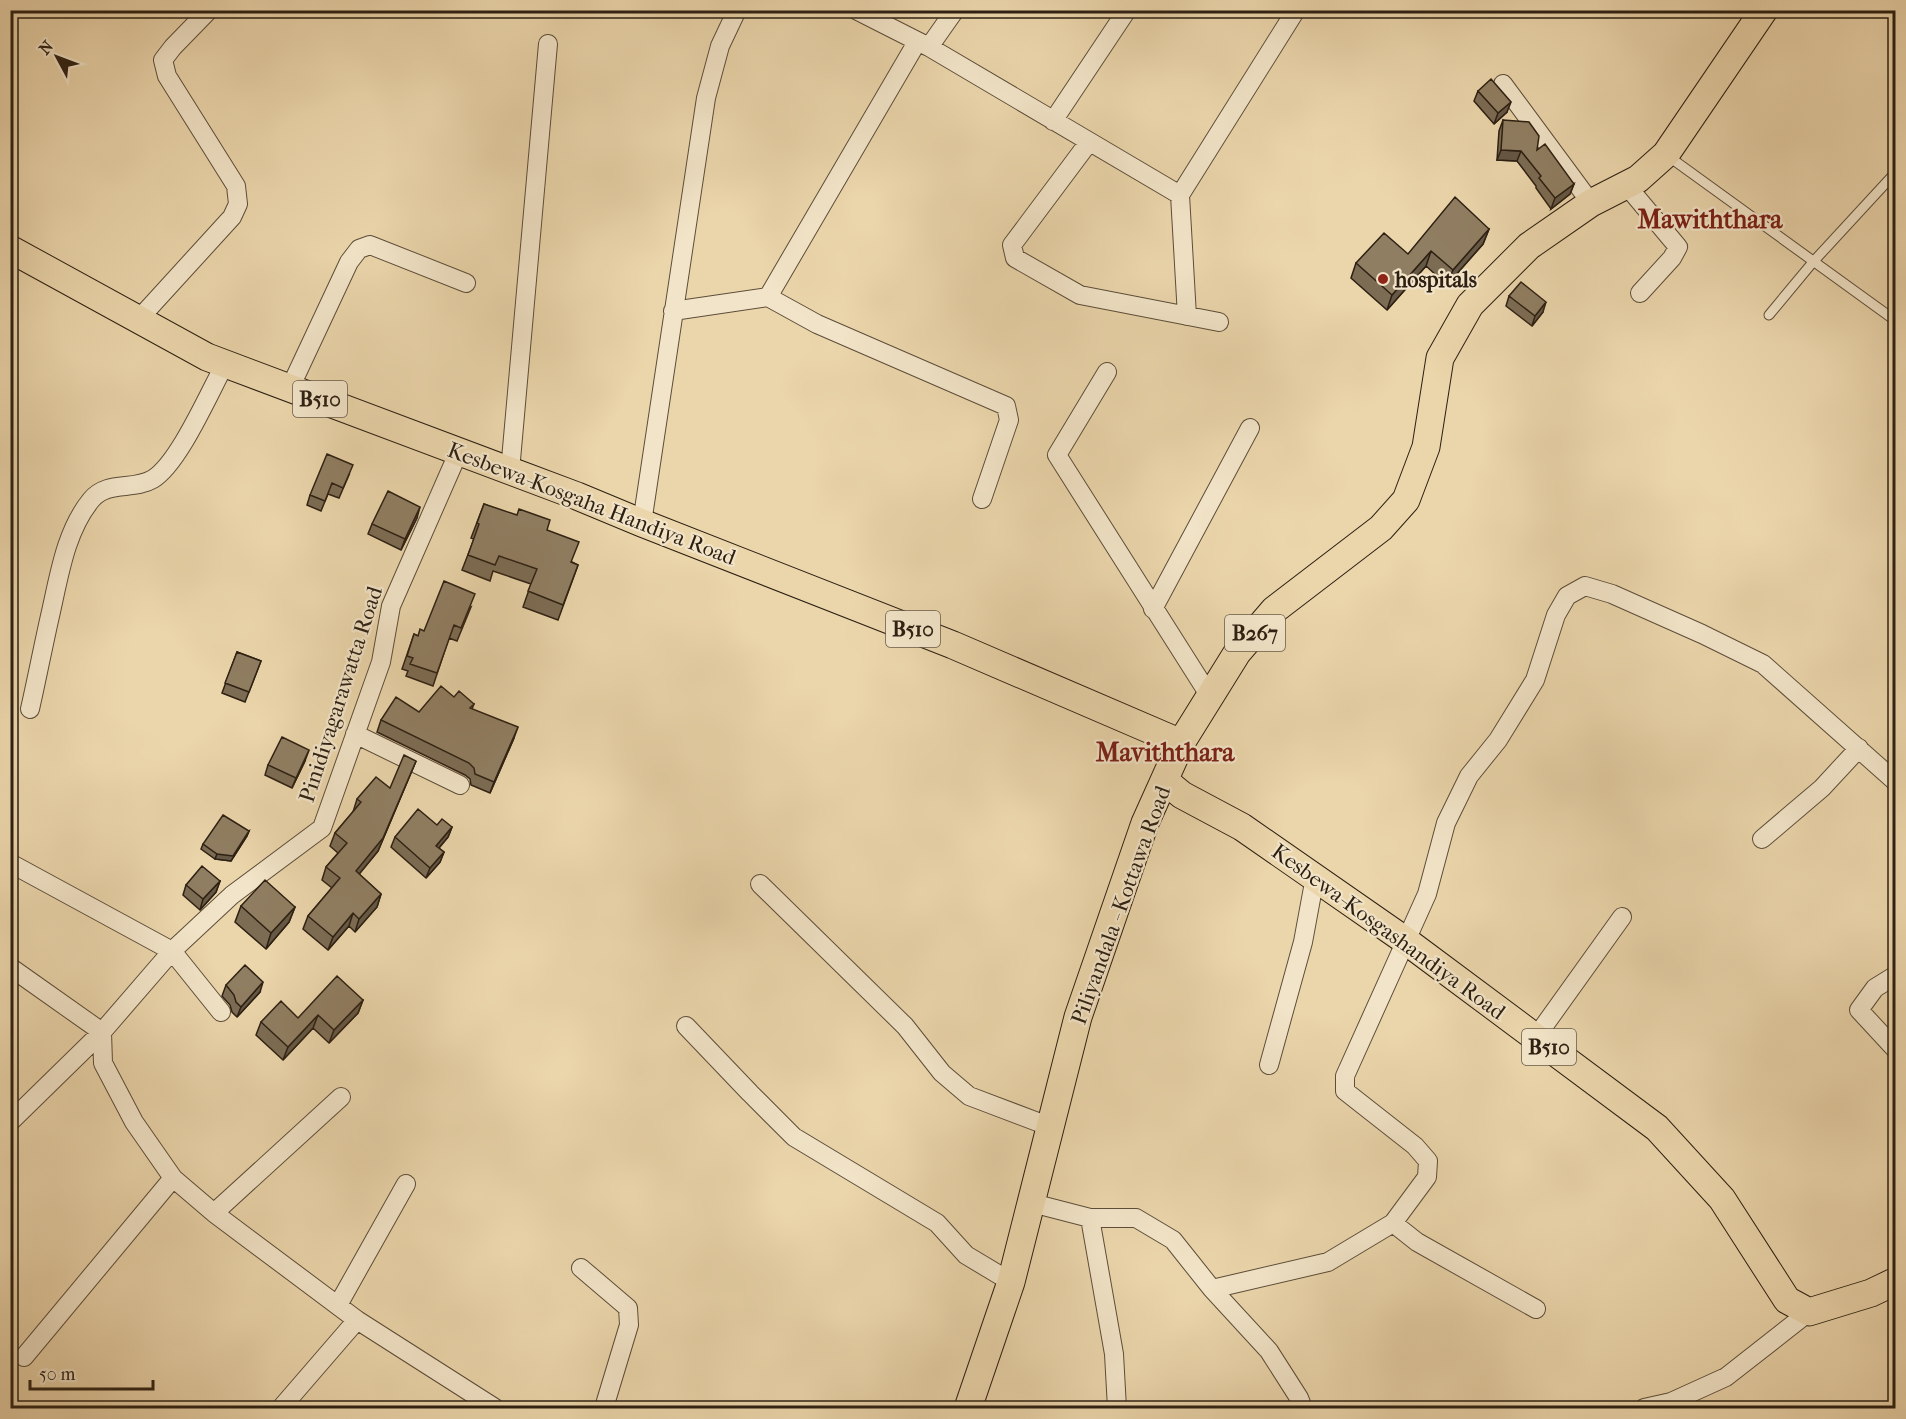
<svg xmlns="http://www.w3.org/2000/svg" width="1906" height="1419" viewBox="0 0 1906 1419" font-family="'IM FELL French Canon',serif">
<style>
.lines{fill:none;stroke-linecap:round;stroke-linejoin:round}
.service-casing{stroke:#5c4d39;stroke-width:11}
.minor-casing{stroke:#5c4d39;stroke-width:20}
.primary-casing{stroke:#2d2013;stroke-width:29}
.service{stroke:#f2e4c8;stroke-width:9}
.minor{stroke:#f2e4c8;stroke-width:18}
.primary{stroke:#ebd5ab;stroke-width:27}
.wall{fill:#7c6c54;stroke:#2d2013;stroke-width:1.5}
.shaded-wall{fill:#655845;stroke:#2d2013;stroke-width:1.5}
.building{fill:#907e62;stroke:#2d2013;stroke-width:1.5}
.poi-dot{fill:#8f2418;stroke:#f2e4c8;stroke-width:2}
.labels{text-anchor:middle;stroke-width:4.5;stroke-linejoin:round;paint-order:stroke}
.shield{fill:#f2e4c8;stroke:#685b49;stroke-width:1.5}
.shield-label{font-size:21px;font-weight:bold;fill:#2d2013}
.poi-label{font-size:22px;font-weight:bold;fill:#2d2013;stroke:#f2e4c8;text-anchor:start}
.street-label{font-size:22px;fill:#2d2013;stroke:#f2e4c8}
.quarter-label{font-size:26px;font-weight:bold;fill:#7a1f14;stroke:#f2e4c8}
</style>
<rect width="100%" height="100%" fill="#ebd5ab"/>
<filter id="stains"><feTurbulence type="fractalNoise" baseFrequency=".00333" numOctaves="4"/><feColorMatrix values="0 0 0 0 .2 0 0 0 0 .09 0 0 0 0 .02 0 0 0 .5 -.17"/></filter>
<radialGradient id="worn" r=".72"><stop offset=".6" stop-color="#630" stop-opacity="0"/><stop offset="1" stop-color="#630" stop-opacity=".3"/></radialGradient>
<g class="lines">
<defs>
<path id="service" d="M1668,156L1896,321
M1769,315L1813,262L1896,172"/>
<path id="minor" d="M856,10L929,47L1180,195L1296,10
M929,47L955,10
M1503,84L1591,203
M1053,121L1127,10
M1089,142L1012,245L1015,258L1080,295L1219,322
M1627,186L1678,247L1672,258L1640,293
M1180,195L1187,316
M768,297L817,324L1006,406L1009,420L982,499
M673,311L768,297L917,42
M138,320L232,217L238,204L236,186L167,76L163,60L173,47L209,10
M1107,372L1057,455L1211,698
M290,388L349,262L359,249L370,245L466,283
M459,451L391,606L381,662L322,828L232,895L172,951L102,1032L103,1063L134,1122L173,1178L214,1213L357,1320L495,1408
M510,471L548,44
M642,523L706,98L720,46L737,10
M1153,609L1250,428
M30,709C37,678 43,647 50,616C59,577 65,532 91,500C107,480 133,491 153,479C179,463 209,393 225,364
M355,734L460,785
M1762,839L1822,788L1859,748
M10,863L172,951L221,1012
M760,884L905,1026L942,1073L969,1096L1051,1127
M10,967L102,1032L10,1122
M1896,975L1875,988L1859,1010L1896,1050
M686,1026L750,1093L794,1137L937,1223L966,1255L1011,1282
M1536,1037L1622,917
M1269,1065L1303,942L1315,877
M1032,1203L1090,1218H1136L1173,1240L1212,1289L1269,1351L1299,1398L1303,1408
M214,1213L341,1097
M1090,1218L1114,1354L1117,1408
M581,1268L628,1308L629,1325L606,1401
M1212,1289L1328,1262L1393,1223
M338,1305L406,1184
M1536,1309L1417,1242L1393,1223L1427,1177L1428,1161L1415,1146L1345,1091V1076L1427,894L1446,823L1469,776L1498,740L1535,680L1556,615L1567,596L1585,586L1612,594L1702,634L1763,664L1896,782
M24,1357L173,1178
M281,1408L357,1320
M1644,1408L1671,1402L1726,1377L1809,1312"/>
<path id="primary" d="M10,249L207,357L577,496L642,523L953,645L1181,743
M1165,781L1182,795L1242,827L1406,941L1657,1128L1722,1199L1787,1300L1809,1312L1871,1293L1896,1281
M968,1408L1011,1282L1078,1017L1145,823L1181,743L1237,653L1274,610L1381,528L1406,500L1426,447L1440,358L1470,305L1529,246L1591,203L1638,179L1666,154L1764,10"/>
</defs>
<use href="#service" class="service-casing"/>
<use href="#minor" class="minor-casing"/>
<use href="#primary" class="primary-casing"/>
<use href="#service" class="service"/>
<use href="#minor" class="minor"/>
<use href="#primary" class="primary"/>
</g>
<path class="wall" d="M1478,91L1507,112L1494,124L1474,101Z
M1503,120L1574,184L1570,194L1551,209L1536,188V186L1517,161L1497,160L1499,131Z
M1489,229L1483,244L1447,285L1426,266L1387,310L1351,278L1356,263L1408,254Z
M1509,296L1543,312L1532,326L1506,306Z
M349,475L339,498L328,494L321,511L307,505L310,495Z
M484,504L547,530L572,562L578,565L558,620L523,607L531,584L493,571L490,581L462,570L474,539L471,538Z
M417,518L401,550L368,534L372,524Z
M471,607L457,641L449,638L433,686L406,676L408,671L402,669L414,634L418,636Z
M237,652L261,661L245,702L222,693Z
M474,704L472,709L514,738L490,793L471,785L470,779L465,775L377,732L381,720L419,712Z
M305,761L292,788L265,775L268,765Z
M416,761L378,851L359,874L381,894L377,907L355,932L349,926L328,950L303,929L308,916L332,888L322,880L326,867L338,853L330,846L335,833L353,812L357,799L390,788Z
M437,825L452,827L448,837L439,848L444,852L440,862L426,878L391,847L395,837Z
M249,831L247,836L231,861L215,859L201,849L203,844Z
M220,881L216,892L200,910L183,895L186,885Z
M241,906L295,907L289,922L266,949L235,922Z
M226,985L260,992L237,1017L232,1012L230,1005L222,996Z
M363,1000L358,1013L329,1043L313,1028L283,1060L256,1035L261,1022L298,1018Z"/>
<path class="shaded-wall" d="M1511,102L1507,112L1494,124L1498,113Z
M1501,150L1521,151L1517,161L1497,160Z
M1574,184L1570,194L1551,209L1555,198Z
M1489,229L1483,244L1447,285L1453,270Z
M1431,251L1426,266L1387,310L1392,295Z
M1546,302L1543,312L1532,326L1535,316Z
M420,507L417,518L401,550L405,539Z
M518,727L514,738L490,793L494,782Z
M309,750L305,761L292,788L296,778Z
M416,761L378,851L351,884L356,871Z
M452,827L448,837L432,856L436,846Z
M249,831L247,836L231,861L215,859L217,854Z
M444,852L440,862L426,878L430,868Z
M220,881L216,892L200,910L203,899Z
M381,894L377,907L355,932L359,919Z
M295,907L289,922L266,949L271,933Z
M353,913L349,926L328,950L333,937Z
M263,982L260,992L237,1017L241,1007Z
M363,1000L358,1013L329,1043L334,1030Z
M318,1015L313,1028L283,1060L288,1047Z"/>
<path class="building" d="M1491,79L1511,102L1498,113L1478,91Z
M1503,120L1529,122L1539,136L1537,150L1545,144L1574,184L1555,198L1539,178L1541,176L1521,151L1501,150Z
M1455,197L1489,229L1453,270L1431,251L1392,295L1356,263L1384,233L1408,254Z
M1521,282L1546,302L1535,316L1509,296Z
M327,454L353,465L343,488L332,483L325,501L310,495Z
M388,491L420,507L405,539L372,524Z
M484,504L517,515L519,509L550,520L547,530L579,542L571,562L578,565L563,605L528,591L537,569L499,556L495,565L468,555L479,524L477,523Z
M444,581L475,594L461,628L454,625L437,673L410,664L413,658L407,656L414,634L418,636L420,629L424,631Z
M237,652L261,661L249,692L225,683Z
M441,686L454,697L459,691L474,704L470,708L518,727L494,782L475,774L474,768L469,763L381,720L396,697L419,712Z
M282,737L309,750L296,778L268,765Z
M404,755L416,761L383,838L356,871L381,894L359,919L353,913L333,937L308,916L340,878L326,867L347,843L335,833L361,802L357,799L376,777L390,788Z
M418,809L437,825L442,819L452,827L436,846L444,852L430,868L395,837Z
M223,815L249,831L233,856L217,854L203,844Z
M202,866L220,881L203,899L186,885Z
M265,880L295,907L271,933L241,906Z
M245,965L263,982L241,1007L236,1002L234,995L226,985Z
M337,976L363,1000L334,1030L318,1015L288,1047L261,1022L281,1001L298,1018Z"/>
<circle class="poi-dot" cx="1383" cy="279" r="6"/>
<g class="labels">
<g class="shield">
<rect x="293" y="381" width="54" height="36" rx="4.5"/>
<rect x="886" y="611" width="54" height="36" rx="4.5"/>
<rect x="1225" y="615" width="60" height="36" rx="4.5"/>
<rect x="1522" y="1029" width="54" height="36" rx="4.5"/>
</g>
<g class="shield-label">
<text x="320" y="406">B510</text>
<text x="913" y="636">B510</text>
<text x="1255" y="640">B267</text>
<text x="1549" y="1054">B510</text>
</g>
<g class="poi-label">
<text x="1395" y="287">hospitals</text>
</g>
<g class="street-label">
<text transform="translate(592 503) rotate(21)" y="8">Kesbewa-Kosgaha Handiya Road</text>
<text transform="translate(340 694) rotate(-72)" y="8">Pinidiyagarawatta Road</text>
<text transform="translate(1120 905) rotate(-70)" y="8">Piliyandala - Kottawa Road</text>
<text transform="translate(1389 931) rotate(36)" y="8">Kesbewa-Kosgashandiya Road</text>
</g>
<g class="quarter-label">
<text x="1710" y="228">Mawiththara</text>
<text x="1165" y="761">Maviththara</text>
</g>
</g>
<rect width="1906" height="1419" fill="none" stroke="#ebd5ab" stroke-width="36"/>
<rect x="12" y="12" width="1882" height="1395" fill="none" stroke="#2d2013" stroke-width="3"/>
<rect x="18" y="18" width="1870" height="1383" fill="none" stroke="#2d2013" stroke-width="1.5"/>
<g transform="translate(57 57) rotate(311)" stroke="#f2e4c8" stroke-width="4.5" paint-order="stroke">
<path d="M0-4.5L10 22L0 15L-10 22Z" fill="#2d2013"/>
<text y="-9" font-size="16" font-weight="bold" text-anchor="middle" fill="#2d2013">N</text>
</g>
<path d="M30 1380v9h123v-9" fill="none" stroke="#2d2013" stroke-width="3"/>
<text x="39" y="1380" font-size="18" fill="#2d2013" stroke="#f2e4c8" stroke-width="4.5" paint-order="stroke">50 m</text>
<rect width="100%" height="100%" filter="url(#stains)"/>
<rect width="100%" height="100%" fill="url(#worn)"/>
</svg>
